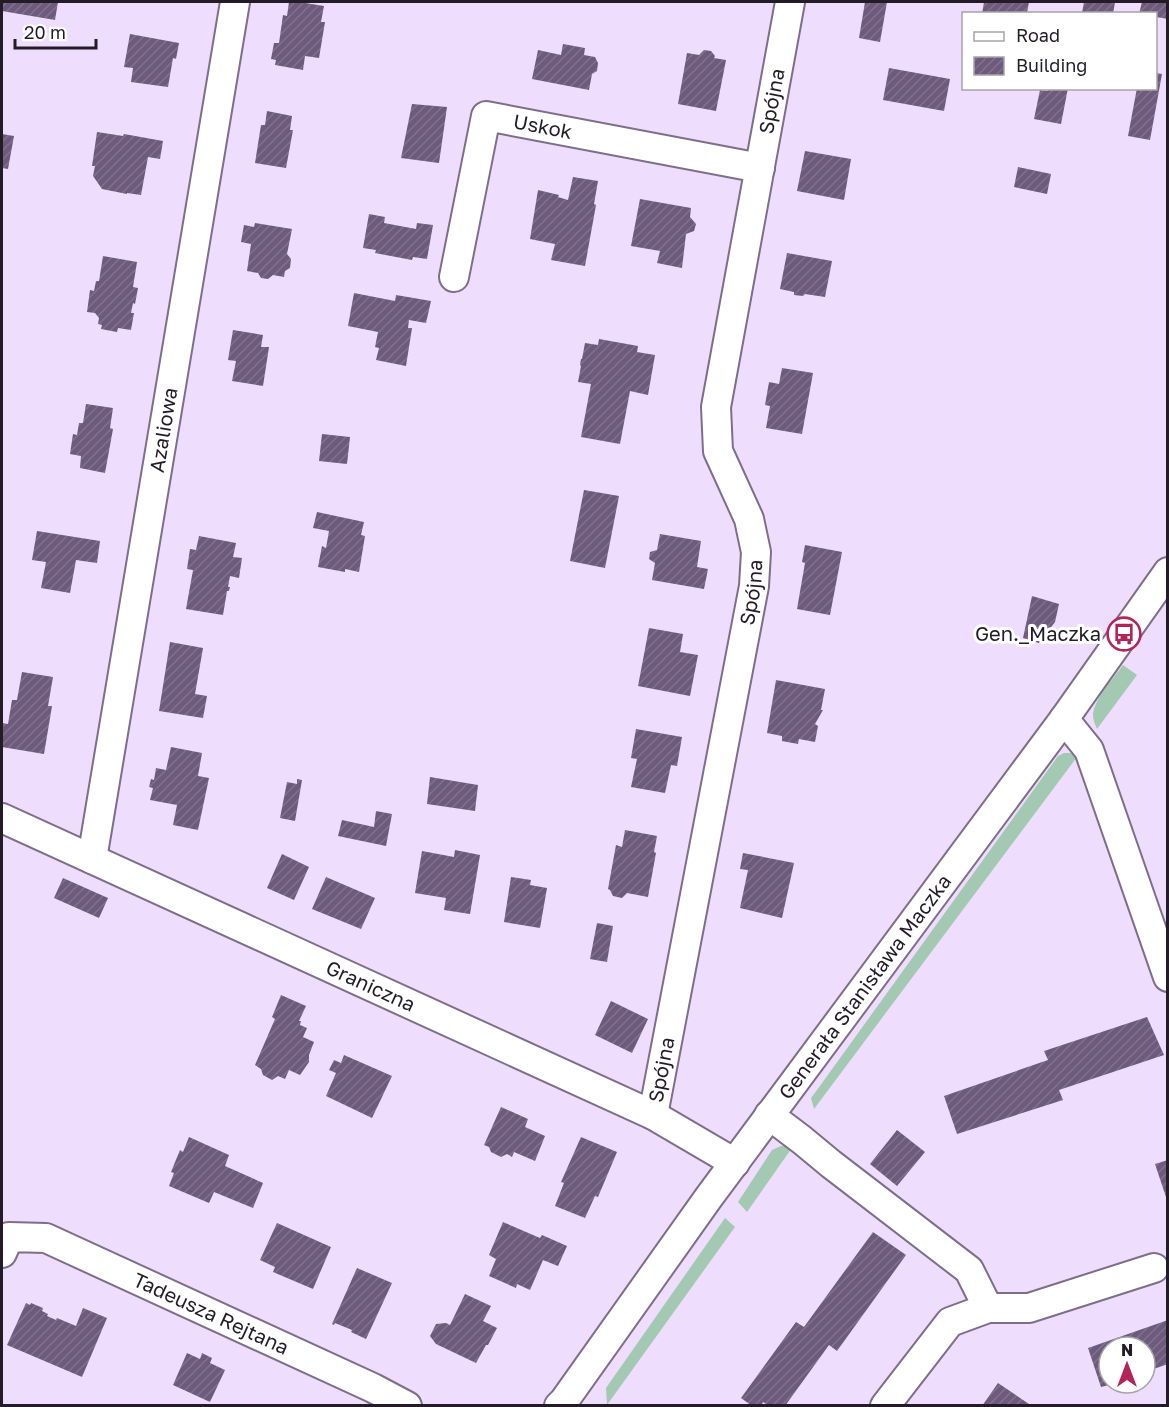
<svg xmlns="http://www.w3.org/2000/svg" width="1169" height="1407" viewBox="0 0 1169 1407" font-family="'Golos Text',sans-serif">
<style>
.grass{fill:#a3c9b2}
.building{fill:url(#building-hatch)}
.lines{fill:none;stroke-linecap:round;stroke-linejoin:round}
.minor-casing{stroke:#7d6e89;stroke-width:32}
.minor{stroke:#fff;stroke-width:28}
.labels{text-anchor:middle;stroke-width:6;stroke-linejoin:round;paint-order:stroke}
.street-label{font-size:20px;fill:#231c27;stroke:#fff}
.poi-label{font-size:20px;fill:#231c27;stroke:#fff;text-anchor:end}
</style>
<defs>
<pattern id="building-hatch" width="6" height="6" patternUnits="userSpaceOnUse" patternTransform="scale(1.5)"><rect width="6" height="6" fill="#6d5a7c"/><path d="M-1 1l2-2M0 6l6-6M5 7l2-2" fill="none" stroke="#81728c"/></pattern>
</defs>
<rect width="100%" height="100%" fill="#eeddfc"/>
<path class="grass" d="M1123,665L1137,675L1097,729C1095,724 1093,720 1093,715C1094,699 1114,678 1123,665Z
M1064,753H1070L1077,757L814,1109L811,1098L817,1090L1058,756Z
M794,1145L747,1212L738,1202L772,1150L781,1146Z
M725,1218L735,1227L607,1405L606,1388Z"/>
<path class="building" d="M2,2H58L55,20L2,11Z
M289,2H299L324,6L321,22H325L319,58L305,56L303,70L275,65L276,60L271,59L274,43H279L283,15L287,16Z
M865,2H887L880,42L859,38Z
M984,2H1029L1027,13L982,14Z
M1084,2H1115L1113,14L1082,13Z
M1142,2H1168V19L1156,17V14H1139Z
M130,34L179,43L176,59L173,58L168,87L131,82L133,68L124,67Z
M563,44L585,48L584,55L595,57L598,63L597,71L592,74L589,90L532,79L538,50L561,55Z
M704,50L711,51L715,56L714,58L726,60L716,111L678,104L687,53L699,55Z
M889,68L950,79L944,111L883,100Z
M1156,73L1162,74L1150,140L1128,136L1137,88H1156Z
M1048,88H1068L1061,124L1034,119L1040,90L1048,91Z
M412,104L447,107L439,163L401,158Z
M267,111L292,116L290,130H293L286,168L255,163L261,125H265Z
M97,132L123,136L124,134L163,141L160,159L148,157L141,195L127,193V194L102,189L93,176L95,166H92Z
M2,134L14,136L8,169L2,168Z
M805,151L851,159L844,200L797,191Z
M1018,167L1051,174L1047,194L1014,187Z
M573,177L598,181L594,204L596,205L585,266L551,260L555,244L530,239L538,190L559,195L558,197L568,200Z
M640,199L691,208L690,217L696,224L694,231L686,234L682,268L657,263L660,251L631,246Z
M369,214L385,217L384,223L416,229L417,223L433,225L427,259L413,257L412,260L375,253L376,250L363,248Z
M255,223L292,229L287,254L291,259L290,268L285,271L284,277L273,275L268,279L261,278L258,273L247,271L251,244L241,242L244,225L254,227Z
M787,253L832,261L825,297L805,294L803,296L794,295V292L780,289Z
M103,256L137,262L133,287L138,288L135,304L133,303L131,313H134L131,330L118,328L117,332L101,329L102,325L98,324L99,318L95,313L87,312L90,290L94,291L96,281H99Z
M354,293L395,301L396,295L431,301L426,323L409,320L408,328H412L406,366L376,360L379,348L375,347L378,332L348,326Z
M233,330L263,335L261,347H269L263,386L232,381L236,361L228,360Z
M599,339L638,346L637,352L655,355L648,395L630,391L620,444L581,437L591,384L578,382L581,366L580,365L581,359H582L585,343L598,345Z
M782,368L813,373L802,434L766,428L770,406L765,405L769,382L779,384Z
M86,404L113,408L110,428L113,429L105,473L80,468L81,456L70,454L73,434L77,435L79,423H83Z
M322,434L350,437L347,464L319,461Z
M584,490L619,496L605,568L570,561Z
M317,512L364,522L361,535L365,536L359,572L345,569V572L318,567L322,546L326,548L329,531L313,528Z
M37,531L100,541L97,563L76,560L70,593L41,588L46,562L32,560Z
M660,534L701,541L697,567L708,569L704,589L652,580L655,563L649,559L650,552L657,550Z
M199,536L236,543L233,557L242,558L239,578L230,576L228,587H230L229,591H227L223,615L186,609L193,570L187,569L190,549L196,550Z
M805,545L842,552L830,615L797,609L805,563L802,562Z
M1032,596L1059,604L1055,622L1039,643L1023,638Z
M649,628L683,634L680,652L698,655L690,696L638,686Z
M170,642L203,648L195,694L207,696L203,718L159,711Z
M22,672L53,677L48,706H52L44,754L2,747V723L8,724L12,700H17Z
M776,680L825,689L821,710H823L815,724L818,726L815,742L799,739L798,744L782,741V736L767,733Z
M636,729L682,737L677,766L671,765L665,793L631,787L637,759L631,758Z
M171,747L202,753L198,776L209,778L198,830L173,825L177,805L150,800L153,788L149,787L151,779L154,780L156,768L166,770Z
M430,777L478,785L475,811L427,804Z
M297,779L302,780L295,821L280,818L287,782L297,784Z
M376,811L392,814L386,846L338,836L342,820L374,827Z
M625,830L657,836L654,852L656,853L648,897L627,893L622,898L613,896L610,890L608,889L616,845L622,847Z
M455,850L480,855L470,914L444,910L446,898L415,893L422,851L454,857Z
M743,853L794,863L782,918L740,908L748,870L740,869Z
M282,854L309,867L294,900L267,888Z
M326,877L375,898L361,929L312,909Z
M511,877L531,880L530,885L547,888L540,928L504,922Z
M63,878L108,898L99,918L54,898Z
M597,923L613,926L607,962L590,959Z
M281,995L306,1006L299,1021H301L300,1025L307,1028L303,1037L314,1042L309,1055V1062L300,1075L289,1070L285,1079L278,1076L272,1080L263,1075L261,1069L255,1065L275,1019L272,1017Z
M611,1001L648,1019L632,1053L595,1035Z
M1147,1017L1164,1055L1059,1090L1063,1100L957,1134L944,1096L1048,1060L1044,1051Z
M344,1055L392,1076L372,1118L326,1096L336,1073L329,1070L334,1060L341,1063Z
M501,1107L528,1119L525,1127L545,1136L535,1161L514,1152L512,1157L507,1154L501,1157L491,1152L489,1147L484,1145Z
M897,1130L925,1152L897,1186L870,1164Z
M189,1137L229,1155L225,1166L263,1183L253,1208L214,1192L209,1203L169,1186L174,1173L171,1172L180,1150L183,1152Z
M581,1137L617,1152L598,1197L595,1196L585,1218L555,1206L564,1183L561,1182Z
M1168,1160V1200H1167L1155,1164Z
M503,1222L540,1238L542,1235L567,1246L558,1266L543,1260L530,1290L517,1284L516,1288L489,1276L496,1259L489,1255Z
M277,1223L331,1247L313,1289L273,1272L275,1267L260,1260Z
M873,1232L906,1255L837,1351L829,1345L785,1406H769L763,1402L761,1406H752L741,1398L796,1322L804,1327Z
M357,1268L392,1283L366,1339L351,1332L352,1330L335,1323L334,1325L332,1324Z
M465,1294L491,1306L483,1321L497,1328L488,1345H486L476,1363L436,1344L430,1336L436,1324L446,1323L450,1325Z
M26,1303L30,1305L31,1303L43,1308L42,1311L48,1314L47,1316L56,1320L57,1318L76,1326L83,1308L107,1318L82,1377L7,1345Z
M1168,1320V1364L1145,1372V1347H1109V1385L1101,1387L1088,1348Z
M187,1353L200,1359L202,1353L212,1358L210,1363L225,1370L210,1402L173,1385Z
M998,1383L1032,1406H982Z"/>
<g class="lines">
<defs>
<g id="minor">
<path id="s1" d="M454,277L486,116L760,168"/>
<path d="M1064,719L1089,750L1168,977"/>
<path id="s2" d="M2,818L653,1115L735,1163"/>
<path id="s3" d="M92,859L235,2"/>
<path id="s4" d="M653,1115L754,586L756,552L749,519L718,451L716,407L790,2"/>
<path d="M769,1115L802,1140L831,1164L969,1270L988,1308L950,1322L885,1406"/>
<path id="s5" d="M2,1253L9,1237L46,1238L373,1388L407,1406"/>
<path d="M988,1308H1029L1154,1268"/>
<path id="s6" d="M559,1406L564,1401L709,1197L1064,719L1168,572"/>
</g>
</defs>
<use href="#minor" class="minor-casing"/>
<use href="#minor" class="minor"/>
</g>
<defs>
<symbol id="bus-ring" viewBox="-11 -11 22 22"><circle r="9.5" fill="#fff" stroke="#b32457" stroke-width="1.5"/><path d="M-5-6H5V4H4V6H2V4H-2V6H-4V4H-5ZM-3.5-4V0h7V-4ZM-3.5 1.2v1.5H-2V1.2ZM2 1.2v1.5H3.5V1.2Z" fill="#b32457"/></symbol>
</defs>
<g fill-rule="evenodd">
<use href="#bus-ring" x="1105" y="615" width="38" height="38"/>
</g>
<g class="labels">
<g class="street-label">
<text dy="7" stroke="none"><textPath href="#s4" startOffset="1036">Spójna</textPath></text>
<text dy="7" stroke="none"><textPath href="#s1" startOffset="222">Uskok</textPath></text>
<text dy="7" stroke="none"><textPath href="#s3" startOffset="435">Azaliowa</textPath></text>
<text dy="7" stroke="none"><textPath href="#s4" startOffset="532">Spójna</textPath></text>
<text dy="7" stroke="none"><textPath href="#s2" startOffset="405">Graniczna</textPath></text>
<text dy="7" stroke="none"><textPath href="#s6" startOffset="519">Generała Stanisława Maczka</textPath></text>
<text dy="7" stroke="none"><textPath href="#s4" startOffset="46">Spójna</textPath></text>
<text dy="7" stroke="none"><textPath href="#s5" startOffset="236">Tadeusza Rejtana</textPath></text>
</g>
<g class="poi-label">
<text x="1101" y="641">Gen._Maczka</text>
</g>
</g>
<rect width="1169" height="1407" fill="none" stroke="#231c27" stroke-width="6"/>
<rect x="962" y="12" width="195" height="78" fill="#ffffff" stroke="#a7a4a9" stroke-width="1.5"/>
<rect x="974" y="32" width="30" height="9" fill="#ffffff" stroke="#a7a4a9" stroke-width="1.5"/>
<text x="1016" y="42" font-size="18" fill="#231c27">Road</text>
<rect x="974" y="57" width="30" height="18" fill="url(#building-hatch)" stroke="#a7a4a9" stroke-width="1.5"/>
<text x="1016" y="72" font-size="18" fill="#231c27">Building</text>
<g transform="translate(1127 1365)"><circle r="28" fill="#ffffff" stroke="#a7a4a9" stroke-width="1.5"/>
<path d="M0-4.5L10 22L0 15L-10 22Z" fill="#b32457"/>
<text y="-9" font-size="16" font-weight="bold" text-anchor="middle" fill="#231c27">N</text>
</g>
<path d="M15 39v9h81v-9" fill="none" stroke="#231c27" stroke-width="3"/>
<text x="24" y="39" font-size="18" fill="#231c27" stroke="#ffffff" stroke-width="4.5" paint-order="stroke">20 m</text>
</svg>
